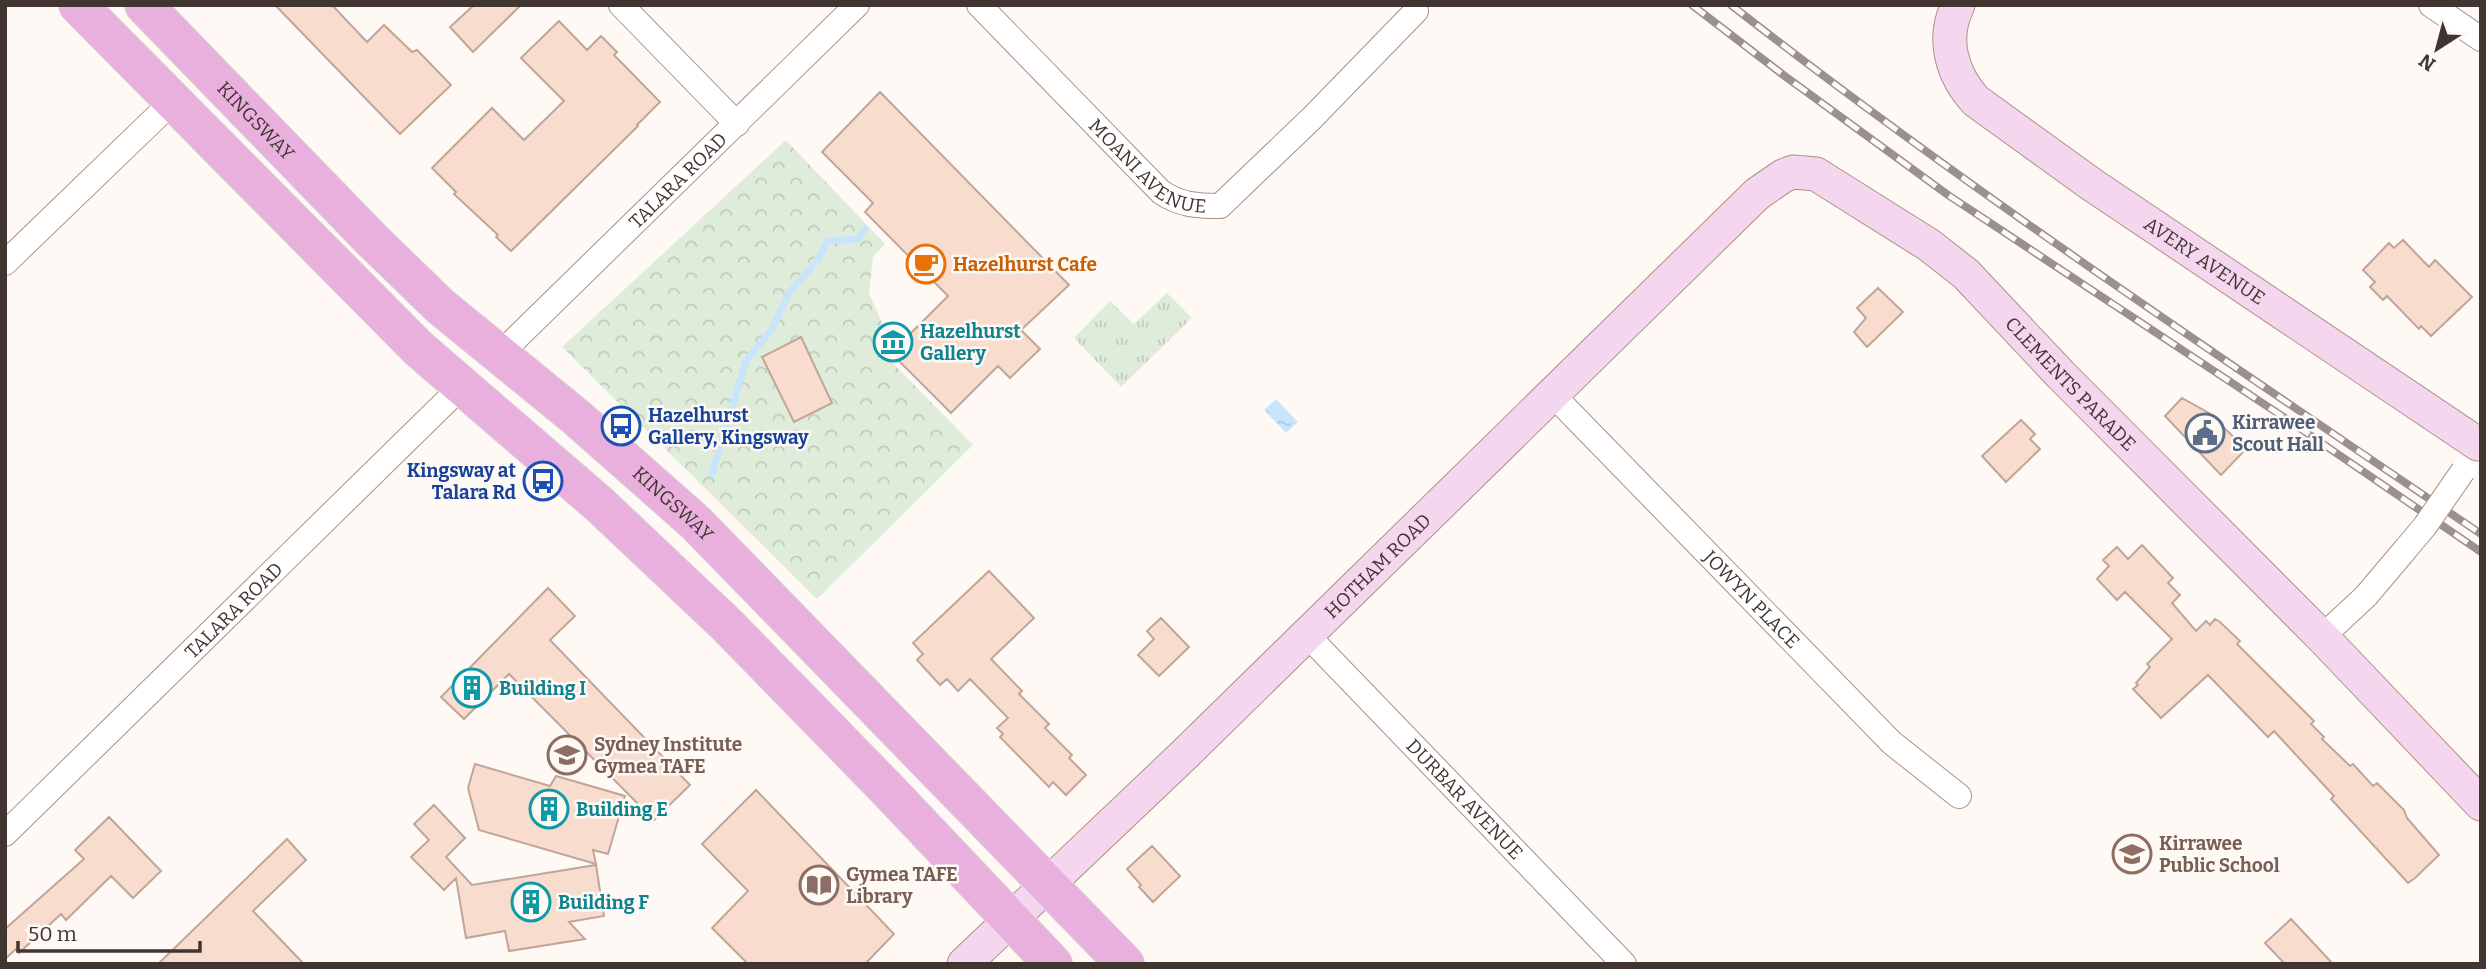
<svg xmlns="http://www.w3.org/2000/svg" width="2486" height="969" viewBox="0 0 2486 969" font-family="Bitter,serif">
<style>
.grass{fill:url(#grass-tufts)}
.park{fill:url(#park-crowns)}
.water{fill:url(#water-ripples)}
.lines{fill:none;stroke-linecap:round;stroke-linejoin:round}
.stream{stroke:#c9e5fc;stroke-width:7}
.building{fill:#f8ddce;stroke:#c0a698;stroke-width:2}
.street-casing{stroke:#ab9284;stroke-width:26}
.secondary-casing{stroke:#ab9284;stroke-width:35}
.primary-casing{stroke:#d9d7d6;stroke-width:40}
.street{stroke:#fff;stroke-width:24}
.secondary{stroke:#f4d7ee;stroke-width:33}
.primary{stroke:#eab0dd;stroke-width:38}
.rail-casing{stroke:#9a918d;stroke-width:8}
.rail{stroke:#fff9f6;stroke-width:5;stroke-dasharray:16;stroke-linecap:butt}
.street-bridge-casing{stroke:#ab9284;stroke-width:26;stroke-linecap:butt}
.street-bridge{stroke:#fff;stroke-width:24}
.labels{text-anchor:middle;stroke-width:5;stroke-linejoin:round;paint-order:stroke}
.street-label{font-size:19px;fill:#403530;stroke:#fff9f6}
.food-label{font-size:19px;font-weight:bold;fill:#c56008;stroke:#fff9f6;text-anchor:start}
.culture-label{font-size:19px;font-weight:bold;fill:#0d838f;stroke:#fff9f6;text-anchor:start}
.transit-label{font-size:19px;font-weight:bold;fill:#164399;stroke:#fff9f6;text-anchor:start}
.service-label{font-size:19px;font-weight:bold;fill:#4e5e75;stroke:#fff9f6;text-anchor:start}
.education-label{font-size:19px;font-weight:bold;fill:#785e54;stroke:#fff9f6;text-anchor:start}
</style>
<defs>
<pattern id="grass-tufts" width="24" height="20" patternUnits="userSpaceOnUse" patternTransform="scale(1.75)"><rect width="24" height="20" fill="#deecd9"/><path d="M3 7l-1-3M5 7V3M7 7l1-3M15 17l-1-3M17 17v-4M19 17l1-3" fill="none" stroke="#c0cbbb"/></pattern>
<pattern id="park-crowns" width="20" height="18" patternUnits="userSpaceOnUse" patternTransform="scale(1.75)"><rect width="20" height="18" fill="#deecd9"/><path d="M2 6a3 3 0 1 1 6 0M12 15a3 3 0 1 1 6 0" fill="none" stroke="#c0cbbb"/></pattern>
<pattern id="water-ripples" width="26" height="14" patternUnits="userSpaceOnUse" patternTransform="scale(1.75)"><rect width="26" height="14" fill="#c9e5fc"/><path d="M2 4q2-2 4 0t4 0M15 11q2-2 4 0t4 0" fill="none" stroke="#aec5d8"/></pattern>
</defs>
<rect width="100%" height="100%" fill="#fff9f6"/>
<path class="grass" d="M1167,293L1192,318L1121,387L1074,338L1110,301L1134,324Z"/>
<path class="park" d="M786,140L885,244L873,257L869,293L883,325L895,336L881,351L973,445L817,599L562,347Z"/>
<path class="water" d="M1276,399L1298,422L1286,433L1264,410Z"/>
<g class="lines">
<path class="stream" d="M712,474L746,361L772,329L789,293L817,261L828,241L858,239L865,229"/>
</g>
<path class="building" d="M275,5H332L367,42L384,25L412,52L417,50L451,85L400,134Z
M474,5H521L473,52L450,27Z
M559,21L587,50L601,36L617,52L614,55L660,102L637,125L638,126L511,251L496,237L498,235L454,194L456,192L432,168L492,108L524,140L564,101L521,58Z
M880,92L1069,285L1021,330L1040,349L1010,378L998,366L951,413L891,353L948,296L865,212L873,203L822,152Z
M2403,240L2429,267L2435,260L2472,297L2431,336L2421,326L2419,329L2387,296L2383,300L2370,287L2375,282L2363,270L2389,243L2394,248Z
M1878,288L1903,312L1867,347L1854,332L1866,318L1857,308Z
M801,337L832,403L794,422L762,357Z
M2182,398L2209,413L2246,449L2221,475L2165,416Z
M2021,420L2035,434L2030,439L2040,449L2006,482L1982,456Z
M2142,545L2173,578L2168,583L2180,595L2172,603L2196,631L2206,621L2210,625L2215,619L2220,622L2240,641L2237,644L2314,721L2311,724L2324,737L2322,739L2350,766L2353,764L2373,786L2377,783L2404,810L2407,818L2439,855L2415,878L2408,883L2331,799L2334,796L2274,731L2268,737L2208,675L2161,718L2133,689L2138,685L2136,683L2150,667L2147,664L2172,639L2125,592L2117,600L2097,579L2109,566L2103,560L2117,547L2128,559Z
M989,571L1034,618L991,659L1022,691L1019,694L1049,724L1045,728L1072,755L1069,758L1086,775L1066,795L1053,782L1049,787L1000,737L1003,734L997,728L1008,718L970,679L958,691L947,679L940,685L917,660L923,654L913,643Z
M548,588L575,616L550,640L690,785L654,820L509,674L464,719L441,697Z
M1161,618L1189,647L1159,676L1138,655L1154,639L1147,631Z
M475,764L550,786L556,776L625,796L608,854L593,850L596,864L479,830L468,788Z
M756,790L894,934L865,964H748L712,928L748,891L702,844Z
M434,805L465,838L446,857L472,885L596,865L604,916L569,922L585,939L509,951L505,931L466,938L456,878L444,890L411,857L429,840L414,824Z
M109,817L161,871L133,898L111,876L66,920L61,914L19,953L16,949L5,959V929L84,859L75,850Z
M287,839L306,860L253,911L304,964H158Z
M1152,846L1180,876L1153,902L1139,887L1141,885L1127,869Z
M2291,919L2333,964H2285L2265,943Z"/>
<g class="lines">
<defs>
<g id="street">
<path d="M621,5L737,124"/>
<path id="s1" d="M979,5L1161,192C1180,205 1197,206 1220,206L1312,118L1416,11"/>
<path d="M2431,5L2481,39"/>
<path d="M5,263L172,102"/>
<path id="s2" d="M499,355L857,5"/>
<path id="s3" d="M1553,395L1892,743L1959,796"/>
<path id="s4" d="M1306,634L1624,964"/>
<path d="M2322,637L2366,596L2404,551"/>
<path id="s5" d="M5,834L461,387"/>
</g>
<g id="secondary">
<path id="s6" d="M1958,5C1941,39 1952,75 1976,101L2091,184L2478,444"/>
<path id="s7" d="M964,964L1185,754L1757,194L1783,176L1793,172L1816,174L1929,245L1966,274L2061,375L2322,637L2481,804"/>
</g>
<g id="primary">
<path d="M78,5L418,348L600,505L727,625L887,789L1053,964"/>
<path id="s8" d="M144,5L371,239L440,306L576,417L696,523L1125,964"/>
</g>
</defs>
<use href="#street" class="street-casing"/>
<use href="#secondary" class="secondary-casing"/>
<use href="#primary" class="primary-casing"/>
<use href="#street" class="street"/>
<use href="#secondary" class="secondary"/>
<use href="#primary" class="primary"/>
<defs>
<path id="rail" d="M1692,5L1786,77L1948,195L2288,420L2481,552
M1731,5C1972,193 2228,362 2481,534"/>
</defs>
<use href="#rail" class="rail-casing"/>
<use href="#rail" class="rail"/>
<defs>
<path id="street-bridge" d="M2404,551L2425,526L2463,471"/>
</defs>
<use href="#street-bridge" class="street-bridge-casing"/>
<use href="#street-bridge" class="street-bridge"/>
</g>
<defs>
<symbol id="cafe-ring" viewBox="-11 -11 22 22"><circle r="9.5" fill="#fff9f6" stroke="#e8710a" stroke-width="1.5"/><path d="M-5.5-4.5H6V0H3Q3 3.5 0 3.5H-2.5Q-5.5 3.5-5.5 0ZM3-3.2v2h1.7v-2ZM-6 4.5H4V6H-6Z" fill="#e8710a"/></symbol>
<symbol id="museum-ring" viewBox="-11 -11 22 22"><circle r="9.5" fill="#fff9f6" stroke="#0f9aa8" stroke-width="1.5"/><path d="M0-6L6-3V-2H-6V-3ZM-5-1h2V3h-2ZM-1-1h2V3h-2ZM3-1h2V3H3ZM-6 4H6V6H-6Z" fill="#0f9aa8"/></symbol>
<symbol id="bus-ring" viewBox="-11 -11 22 22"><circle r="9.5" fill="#fff9f6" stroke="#1a4fb4" stroke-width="1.5"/><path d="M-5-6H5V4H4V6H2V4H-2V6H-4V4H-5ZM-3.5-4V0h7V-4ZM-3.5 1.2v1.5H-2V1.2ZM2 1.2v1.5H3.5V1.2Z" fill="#1a4fb4"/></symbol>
<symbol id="civic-ring" viewBox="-11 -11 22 22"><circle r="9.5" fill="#fff9f6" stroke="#5c6f8a" stroke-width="1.5"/><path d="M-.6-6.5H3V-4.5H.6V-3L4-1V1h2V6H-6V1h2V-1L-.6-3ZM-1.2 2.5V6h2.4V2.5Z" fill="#5c6f8a"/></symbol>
<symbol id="building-ring" viewBox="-11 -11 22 22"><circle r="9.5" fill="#fff9f6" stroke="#0f9aa8" stroke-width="1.5"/><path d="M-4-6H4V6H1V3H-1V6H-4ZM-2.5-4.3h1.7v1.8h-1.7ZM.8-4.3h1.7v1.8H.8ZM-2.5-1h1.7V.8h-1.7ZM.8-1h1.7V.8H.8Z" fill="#0f9aa8"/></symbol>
<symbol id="university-ring" viewBox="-11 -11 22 22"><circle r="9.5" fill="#fff9f6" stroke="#8d6e63" stroke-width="1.5"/><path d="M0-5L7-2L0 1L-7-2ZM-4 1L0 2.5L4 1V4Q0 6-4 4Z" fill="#8d6e63"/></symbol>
<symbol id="school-ring" viewBox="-11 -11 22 22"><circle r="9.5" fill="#fff9f6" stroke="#8d6e63" stroke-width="1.5"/><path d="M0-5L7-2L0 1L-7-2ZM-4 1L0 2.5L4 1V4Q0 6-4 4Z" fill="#8d6e63"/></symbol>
<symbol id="library-ring" viewBox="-11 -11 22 22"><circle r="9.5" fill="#fff9f6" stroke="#8d6e63" stroke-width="1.5"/><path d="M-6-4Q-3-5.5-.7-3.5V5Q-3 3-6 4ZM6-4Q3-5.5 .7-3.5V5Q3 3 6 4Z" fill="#8d6e63"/></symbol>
</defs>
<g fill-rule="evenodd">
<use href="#cafe-ring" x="904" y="242" width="44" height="44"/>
<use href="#museum-ring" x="871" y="320" width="44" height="44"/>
<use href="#bus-ring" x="599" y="404" width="44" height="44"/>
<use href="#civic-ring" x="2183" y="411" width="44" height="44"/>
<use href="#bus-ring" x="521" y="459" width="44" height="44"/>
<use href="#building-ring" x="450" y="666" width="44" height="44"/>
<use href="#university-ring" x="545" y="733" width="44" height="44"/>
<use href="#building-ring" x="527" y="787" width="44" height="44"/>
<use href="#school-ring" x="2110" y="832" width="44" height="44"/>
<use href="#library-ring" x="797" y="863" width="44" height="44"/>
<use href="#building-ring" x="509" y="880" width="44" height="44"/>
</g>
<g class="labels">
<g class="street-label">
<text dy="7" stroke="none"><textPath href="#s8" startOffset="161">KINGSWAY</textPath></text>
<text dy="7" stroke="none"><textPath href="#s1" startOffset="236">MOANI AVENUE</textPath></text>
<text dy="7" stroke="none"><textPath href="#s2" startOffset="250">TALARA ROAD</textPath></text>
<text dy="7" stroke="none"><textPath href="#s6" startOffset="383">AVERY AVENUE</textPath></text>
<text dy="7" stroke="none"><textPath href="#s7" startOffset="1503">CLEMENTS PARADE</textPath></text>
<text dy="7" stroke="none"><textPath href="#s8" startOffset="728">KINGSWAY</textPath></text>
<text dy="7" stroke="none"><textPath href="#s7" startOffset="574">HOTHAM ROAD</textPath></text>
<text dy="7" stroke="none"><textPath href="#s3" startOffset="285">JOWYN PLACE</textPath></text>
<text dy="7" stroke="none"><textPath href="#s5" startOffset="320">TALARA ROAD</textPath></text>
<text dy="7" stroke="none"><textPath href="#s4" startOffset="229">DURBAR AVENUE</textPath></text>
</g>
<g class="food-label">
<text x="953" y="271">Hazelhurst Cafe</text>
</g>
<g class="culture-label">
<text x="920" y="338">Hazelhurst<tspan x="920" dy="22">Gallery</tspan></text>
<text x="499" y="695">Building I</text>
<text x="576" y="816">Building E</text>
<text x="558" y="909">Building F</text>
</g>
<g class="transit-label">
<text x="648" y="422">Hazelhurst<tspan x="648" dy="22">Gallery, Kingsway</tspan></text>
<text x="516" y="477" text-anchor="end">Kingsway at<tspan x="516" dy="22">Talara Rd</tspan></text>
</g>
<g class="service-label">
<text x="2232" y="429">Kirrawee<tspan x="2232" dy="22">Scout Hall</tspan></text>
</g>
<g class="education-label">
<text x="594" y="751">Sydney Institute<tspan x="594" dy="22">Gymea TAFE</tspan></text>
<text x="2159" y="850">Kirrawee<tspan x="2159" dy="22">Public School</tspan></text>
<text x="846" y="881">Gymea TAFE<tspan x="846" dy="22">Library</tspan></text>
</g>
</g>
<rect width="2486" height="969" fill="none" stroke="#403530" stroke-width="14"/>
<g transform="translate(2437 49) rotate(216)" stroke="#fff9f6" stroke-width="5" paint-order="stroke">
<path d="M0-5L12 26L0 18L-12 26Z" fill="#403530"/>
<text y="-10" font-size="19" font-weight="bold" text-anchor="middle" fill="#403530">N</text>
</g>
<path d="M18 941v10h182v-10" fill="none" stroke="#403530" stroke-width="3.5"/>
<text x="28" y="941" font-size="21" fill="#403530" stroke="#fff9f6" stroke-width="5" paint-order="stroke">50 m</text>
</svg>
